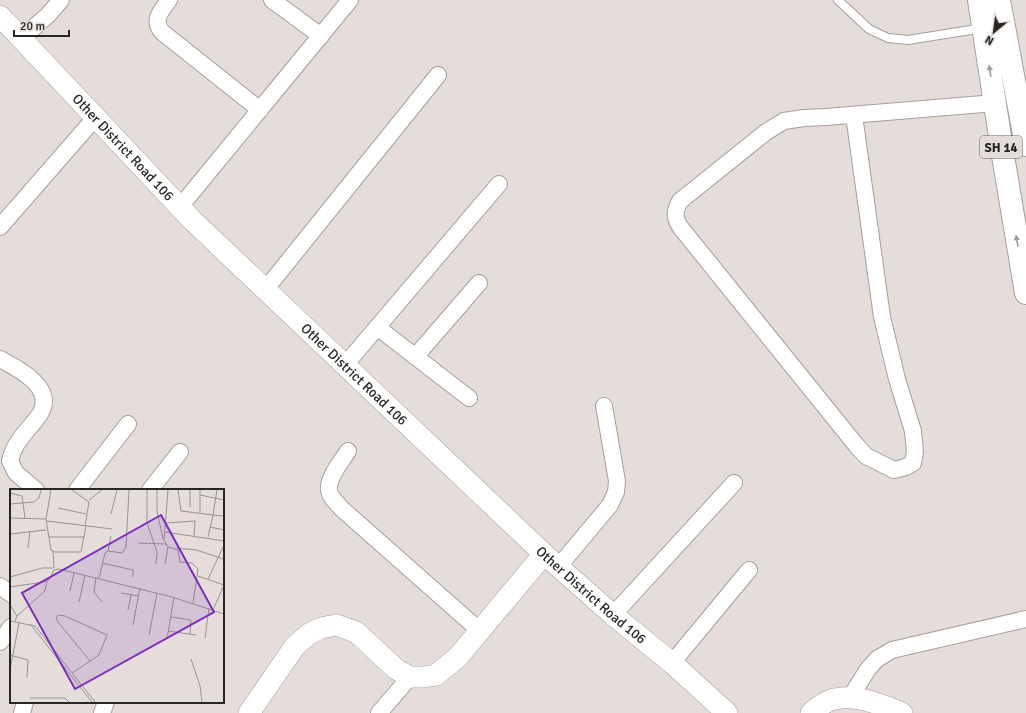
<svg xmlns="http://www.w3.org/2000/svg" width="1026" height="713" viewBox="0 0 1026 713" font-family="Signika,sans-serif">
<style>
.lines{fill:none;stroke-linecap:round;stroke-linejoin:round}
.service-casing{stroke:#a69f9c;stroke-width:10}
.minor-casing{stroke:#a69f9c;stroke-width:18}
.tertiary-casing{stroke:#a69f9c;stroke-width:22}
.primary-casing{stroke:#a69f9c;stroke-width:24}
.service{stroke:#fff;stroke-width:8}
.minor{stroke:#fff;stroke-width:16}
.tertiary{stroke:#fff;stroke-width:21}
.primary{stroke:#fff;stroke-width:22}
.oneway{fill:#9e9d9c}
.labels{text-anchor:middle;stroke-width:4;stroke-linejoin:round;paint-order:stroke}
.shield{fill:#e4ddda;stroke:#605d5b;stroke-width:1}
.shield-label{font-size:13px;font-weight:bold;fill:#282624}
.street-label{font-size:14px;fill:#282624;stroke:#e4ddda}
.inset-road{fill:none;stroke:#999491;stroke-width:1}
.view{fill:#7b2cbf;fill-opacity:0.15;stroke:#7b2cbf;stroke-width:2}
.inset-edge{fill:none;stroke:#282624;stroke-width:2}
</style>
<rect width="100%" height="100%" fill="#e4ddda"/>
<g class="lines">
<defs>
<path id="service" d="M838,0L869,29L888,38L908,40L983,28"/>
<path id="minor" d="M169,0C161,11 152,20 162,32L260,110
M272,0L321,36
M21,39L48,15L61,0
M854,115L882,317L897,379L913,431L915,452L913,463L906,467L894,470L866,456L856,445L681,228C674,218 674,212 680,201L766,132L784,121L804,118L826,117L995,103
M179,208L350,0
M0,227L95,118
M265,290L438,75
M377,327L469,398
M415,357L479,283
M0,359C19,369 56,388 40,414C32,426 20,436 14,449C12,453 11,457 10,461L16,473L36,490
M345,365L499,184
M348,451C342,461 324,481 330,494C332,499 338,504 342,509L480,631
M77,490L128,424
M150,490L180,452
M559,566L610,505L616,492L617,481L604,406
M0,586L11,594
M613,615L734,483
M0,642L11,627
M672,663L749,570
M850,698L868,669L877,659L892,650L1026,619
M22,713L25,702
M102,713L106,702
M379,713L410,677"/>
<g id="tertiary">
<path id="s1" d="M0,16L192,220L544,554L613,615L672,663L727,713"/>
<path d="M249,713L295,646L309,634L321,628L336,625L356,632L396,669L410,677H424L436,675L458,657L544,554"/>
<path d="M811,713C817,708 827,700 835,699C858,694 881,705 902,713"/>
</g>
<path id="primary" d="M979,0L1003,156L1026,293
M999,0L1026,145"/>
</defs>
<use href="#service" class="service-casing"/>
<use href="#minor" class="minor-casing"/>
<use href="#tertiary" class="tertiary-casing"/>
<use href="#primary" class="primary-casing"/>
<use href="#service" class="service"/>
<use href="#minor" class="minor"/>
<use href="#tertiary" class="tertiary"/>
<use href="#primary" class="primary"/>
</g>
<defs><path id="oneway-solid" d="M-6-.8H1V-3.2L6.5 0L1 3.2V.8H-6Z"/></defs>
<g class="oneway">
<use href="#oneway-solid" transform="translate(990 71) rotate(-99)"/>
<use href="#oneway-solid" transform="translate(1017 241) rotate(-100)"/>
</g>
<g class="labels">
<rect class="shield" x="980" y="136" width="42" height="22" rx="3"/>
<g class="shield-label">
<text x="1001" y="152">SH 14</text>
</g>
<g class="street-label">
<text dy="5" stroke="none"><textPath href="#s1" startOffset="180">Other District Road 106</textPath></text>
<text dy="5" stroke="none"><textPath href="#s1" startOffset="504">Other District Road 106</textPath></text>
<text dy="5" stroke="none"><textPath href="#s1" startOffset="828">Other District Road 106</textPath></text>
</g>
</g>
<g transform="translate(10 489)">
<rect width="214" height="214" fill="#e4ddda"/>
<path class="inset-road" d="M62,1L79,13L75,37M137,1V34L147,63L146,75M147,1V22L153,50M158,1L154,51L158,58L168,61L170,73L182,74L188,80L183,114M168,1L171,22L203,26L207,1M0,4L12,7L15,29M190,6L214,11M79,11L92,1M0,15L24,13L29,9L31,1M180,18V1M48,19L76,25M190,24V1M101,25L107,1M0,29L36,30L41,61L45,63H71L76,37M36,30L41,1M37,32L102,40M156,34L185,32L184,47M200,38L214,41M155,43L214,52M0,45L36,41M39,48H75M198,48L203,26L214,27M128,54L156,55M18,59L20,42M166,59L186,61L214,70M43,62L44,79M98,62L101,47M92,74L123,81V88M155,75L158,58M188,87L214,96M0,88L32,79H43M86,88L84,103L92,113M89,89L95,64L98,62L112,64L116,58L119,1M198,90L213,58M0,98L34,93L39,91L44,81L49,80L162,108L214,125M60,102L64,84M111,104L129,107M69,113L75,86M0,116L7,127L5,132M118,121L121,106M203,121L214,96M7,127L35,102L37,92M161,128L181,131L180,145M0,132L25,137L85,213M20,135L82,213M123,136L130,99M158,142L186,146M139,146L147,104M195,149L199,119M157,150L164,108M0,166L18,171L17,188M181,170L190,197L192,213M0,181L9,134M62,184L89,166L97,146L55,127L48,126L46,129L48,133L80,172M20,209H55L59,213"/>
<path class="view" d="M151,26L204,123L65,200L12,104Z"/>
<rect width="214" height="214" class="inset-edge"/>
</g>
<g transform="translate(994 32) rotate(209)" stroke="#e4ddda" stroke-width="3" paint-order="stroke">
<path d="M0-3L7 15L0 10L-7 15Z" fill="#282624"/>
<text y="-6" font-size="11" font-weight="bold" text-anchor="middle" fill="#282624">N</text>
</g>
<path d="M14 30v6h55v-6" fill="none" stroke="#282624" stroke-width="2"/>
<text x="20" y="30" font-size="12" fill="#282624" stroke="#e4ddda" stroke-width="3" paint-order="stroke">20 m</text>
</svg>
